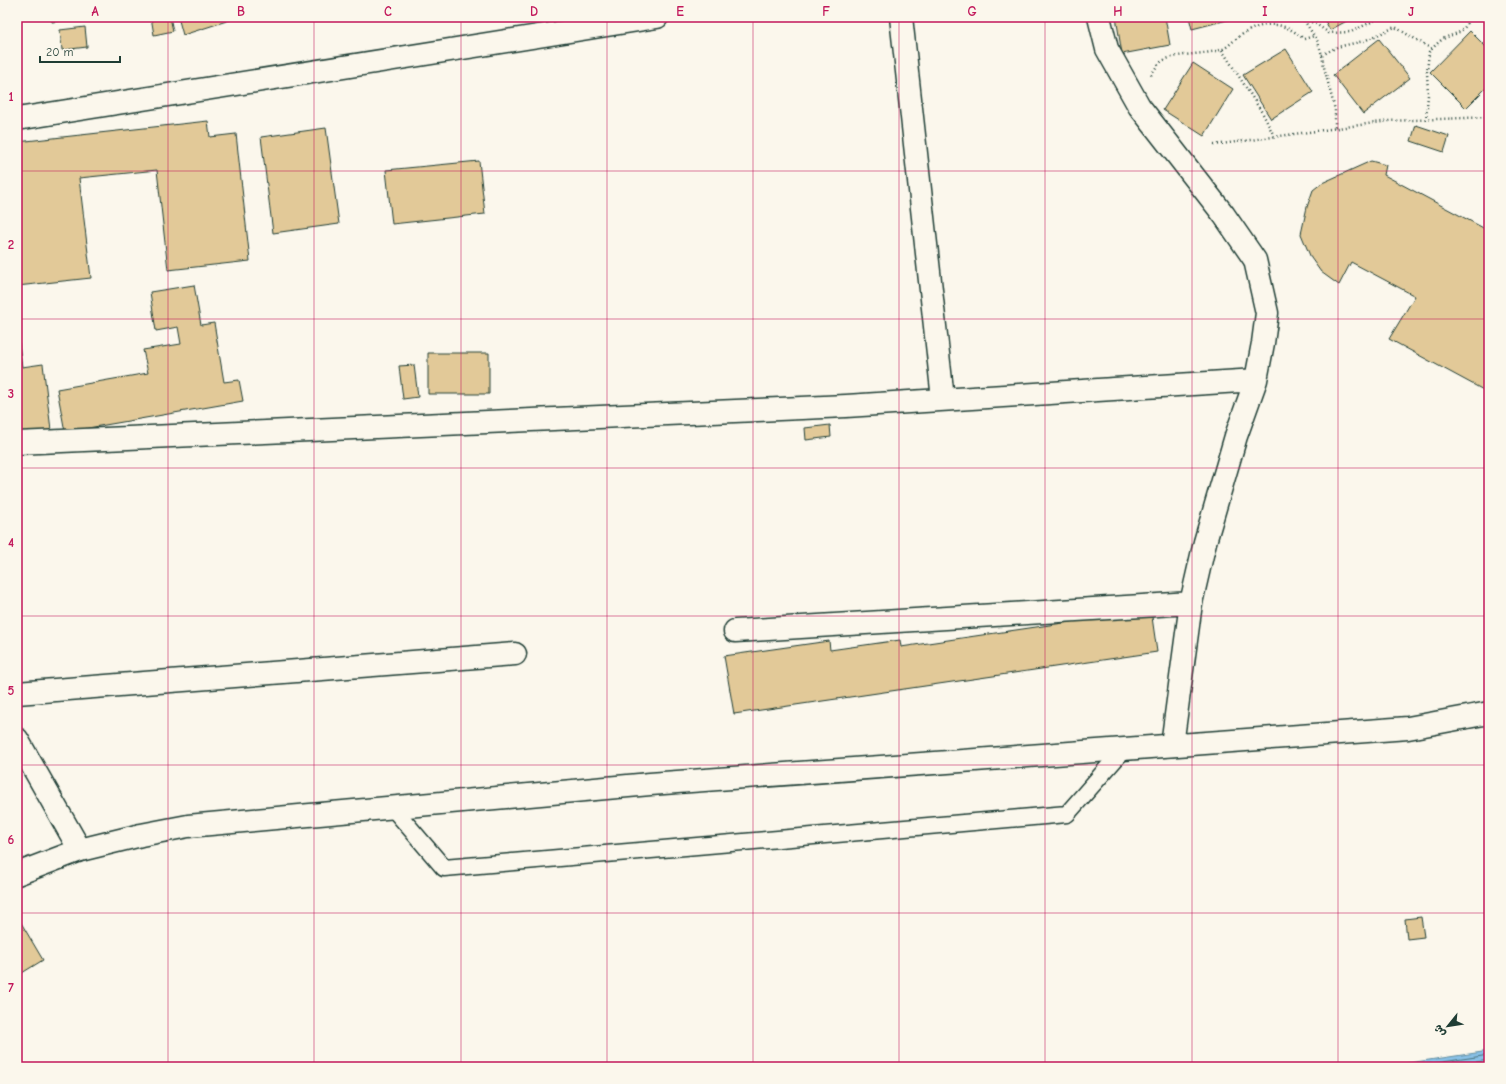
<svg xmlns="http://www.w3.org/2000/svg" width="1506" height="1084" viewBox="0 0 1506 1084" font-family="'Comic Neue','Playpen Sans Arabic',sans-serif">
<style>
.water{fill:#89c1e7;stroke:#5f8c9f}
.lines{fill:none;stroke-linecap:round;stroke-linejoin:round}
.shore{stroke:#49727c;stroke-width:1}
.building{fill:#e2c998;stroke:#1f3d34}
.lane-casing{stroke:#1f3d34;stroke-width:19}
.street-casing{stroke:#1f3d34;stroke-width:25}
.secondary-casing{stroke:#1f3d34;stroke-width:25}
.path{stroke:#1f3d34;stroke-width:2.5;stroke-dasharray:1 3;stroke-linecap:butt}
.lane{stroke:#fbf7ec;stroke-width:16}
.street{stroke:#fbf7ec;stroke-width:22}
.secondary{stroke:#fbf7ec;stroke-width:22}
.grid{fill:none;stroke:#c2185b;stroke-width:1;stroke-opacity:0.55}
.neatline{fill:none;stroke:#c2185b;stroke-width:1.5}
.grid-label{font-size:13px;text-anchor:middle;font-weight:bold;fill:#c2185b}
</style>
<rect width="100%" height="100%" fill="#fbf7ec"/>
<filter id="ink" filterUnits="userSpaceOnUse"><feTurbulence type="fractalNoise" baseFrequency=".025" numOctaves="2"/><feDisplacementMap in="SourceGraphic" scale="8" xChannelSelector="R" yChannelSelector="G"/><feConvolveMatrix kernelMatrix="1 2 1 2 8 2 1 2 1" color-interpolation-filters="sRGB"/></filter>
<g filter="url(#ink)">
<path class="water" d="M1489,1051V1067H1382Z"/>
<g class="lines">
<path class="shore" d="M1409,1067L1489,1055
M1444,1067L1489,1060"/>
</g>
<path class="building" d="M51,17H85L52,22Z
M151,17H170L173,31L154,35Z
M178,17H236V18L183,35Z
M1116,17H1165L1170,45L1122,54Z
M1189,17H1239L1192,29Z
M1323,17H1354L1330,30Z
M85,27L87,47L62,50L60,30Z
M1470,31L1489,50V85L1466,108L1430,72Z
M1379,39L1410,78L1363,114L1333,75Z
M1286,49L1313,92L1271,119L1243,75Z
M1193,63L1233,89L1204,136L1163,110Z
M208,121L210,137L236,134L250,261L168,270L157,170L79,178L91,278L17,286V142Z
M1416,125L1449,136L1444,152L1411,141Z
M326,128L339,224L273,233L261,137Z
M479,161L485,214L392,224L386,170Z
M1371,161L1386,165L1384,175L1489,231V393L1389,339L1415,296L1351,262L1339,285L1321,272L1311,258L1301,234L1307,207L1313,190L1322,183Z
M194,285L201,325L214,323L224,382L239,380L243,401L65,432L57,389L148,373L143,350L181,344L178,327L156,331L150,292Z
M17,328L22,367L43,364L51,430L17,434Z
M428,353H489V394H428Z
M414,365L418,397L403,399L399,366Z
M830,425L831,437L806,440L805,428Z
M1151,610L1157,652L734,714L724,656L829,641L830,650L900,640L901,647Z
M17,916L43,960L17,976Z
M1421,917L1424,937L1407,939L1405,919Z"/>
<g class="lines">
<defs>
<path id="lane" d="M392,807L444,868L1067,814L1124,749"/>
<path id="street" d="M901,17L943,399
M1099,17L1107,49L1139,106L1224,215L1255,260L1267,313L1263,343L1256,380L1236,436L1205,542L1191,603L1172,745
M17,119L657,17
M17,443L846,406L1256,380
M735,631L1191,603
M17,693L515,654
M17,739L80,850"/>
<path id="secondary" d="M17,874L80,850L141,835L188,826L650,784L1408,728L1489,713"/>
</defs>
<use href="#lane" class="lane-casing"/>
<use href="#street" class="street-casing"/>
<use href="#secondary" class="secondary-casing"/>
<path class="path" d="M1302,17L1318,42L1322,55L1324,67L1335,110V128
M1304,19L1316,24L1329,33L1351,32L1381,17
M1222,50L1263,114L1274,136
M1322,55L1337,47L1364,41L1395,27L1432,49
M1151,75C1154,71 1156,66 1160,63C1169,53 1206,55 1220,50C1226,49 1232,42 1237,38C1261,21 1281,19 1304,39L1314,36
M1426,120L1428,95L1427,72L1429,52C1433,48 1438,42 1443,39C1456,32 1464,35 1469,17
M1214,145L1389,121L1489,117"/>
<use href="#lane" class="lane"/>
<use href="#street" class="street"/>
<use href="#secondary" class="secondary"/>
</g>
</g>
<path class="grid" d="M168,17V1067M314,17V1067M461,17V1067M607,17V1067M753,17V1067M899,17V1067M1045,17V1067M1192,17V1067M1338,17V1067M17,171H1489M17,319H1489M17,468H1489M17,616H1489M17,765H1489M17,913H1489"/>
<rect width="1506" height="1084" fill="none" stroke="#fbf7ec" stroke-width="44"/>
<g transform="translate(1448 1026) rotate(240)" stroke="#fbf7ec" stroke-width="3" paint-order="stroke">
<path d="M0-3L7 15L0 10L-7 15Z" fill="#1f3d34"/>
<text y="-6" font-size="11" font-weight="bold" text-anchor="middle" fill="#1f3d34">ش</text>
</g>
<path d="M40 56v6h80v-6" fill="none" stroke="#1f3d34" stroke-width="2"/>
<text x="46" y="56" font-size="12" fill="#1f3d34" stroke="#fbf7ec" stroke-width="3" paint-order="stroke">20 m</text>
<rect x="22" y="22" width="1462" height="1040" class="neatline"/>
<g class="grid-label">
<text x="95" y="16">A</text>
<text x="241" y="16">B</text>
<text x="388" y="16">C</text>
<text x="534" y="16">D</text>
<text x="680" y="16">E</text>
<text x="826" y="16">F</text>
<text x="972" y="16">G</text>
<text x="1118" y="16">H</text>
<text x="1265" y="16">I</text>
<text x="1411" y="16">J</text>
<text x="11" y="101">1</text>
<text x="11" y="249">2</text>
<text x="11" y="398">3</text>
<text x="11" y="547">4</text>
<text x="11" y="695">5</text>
<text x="11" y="844">6</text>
<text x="11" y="992">7</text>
</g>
</svg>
